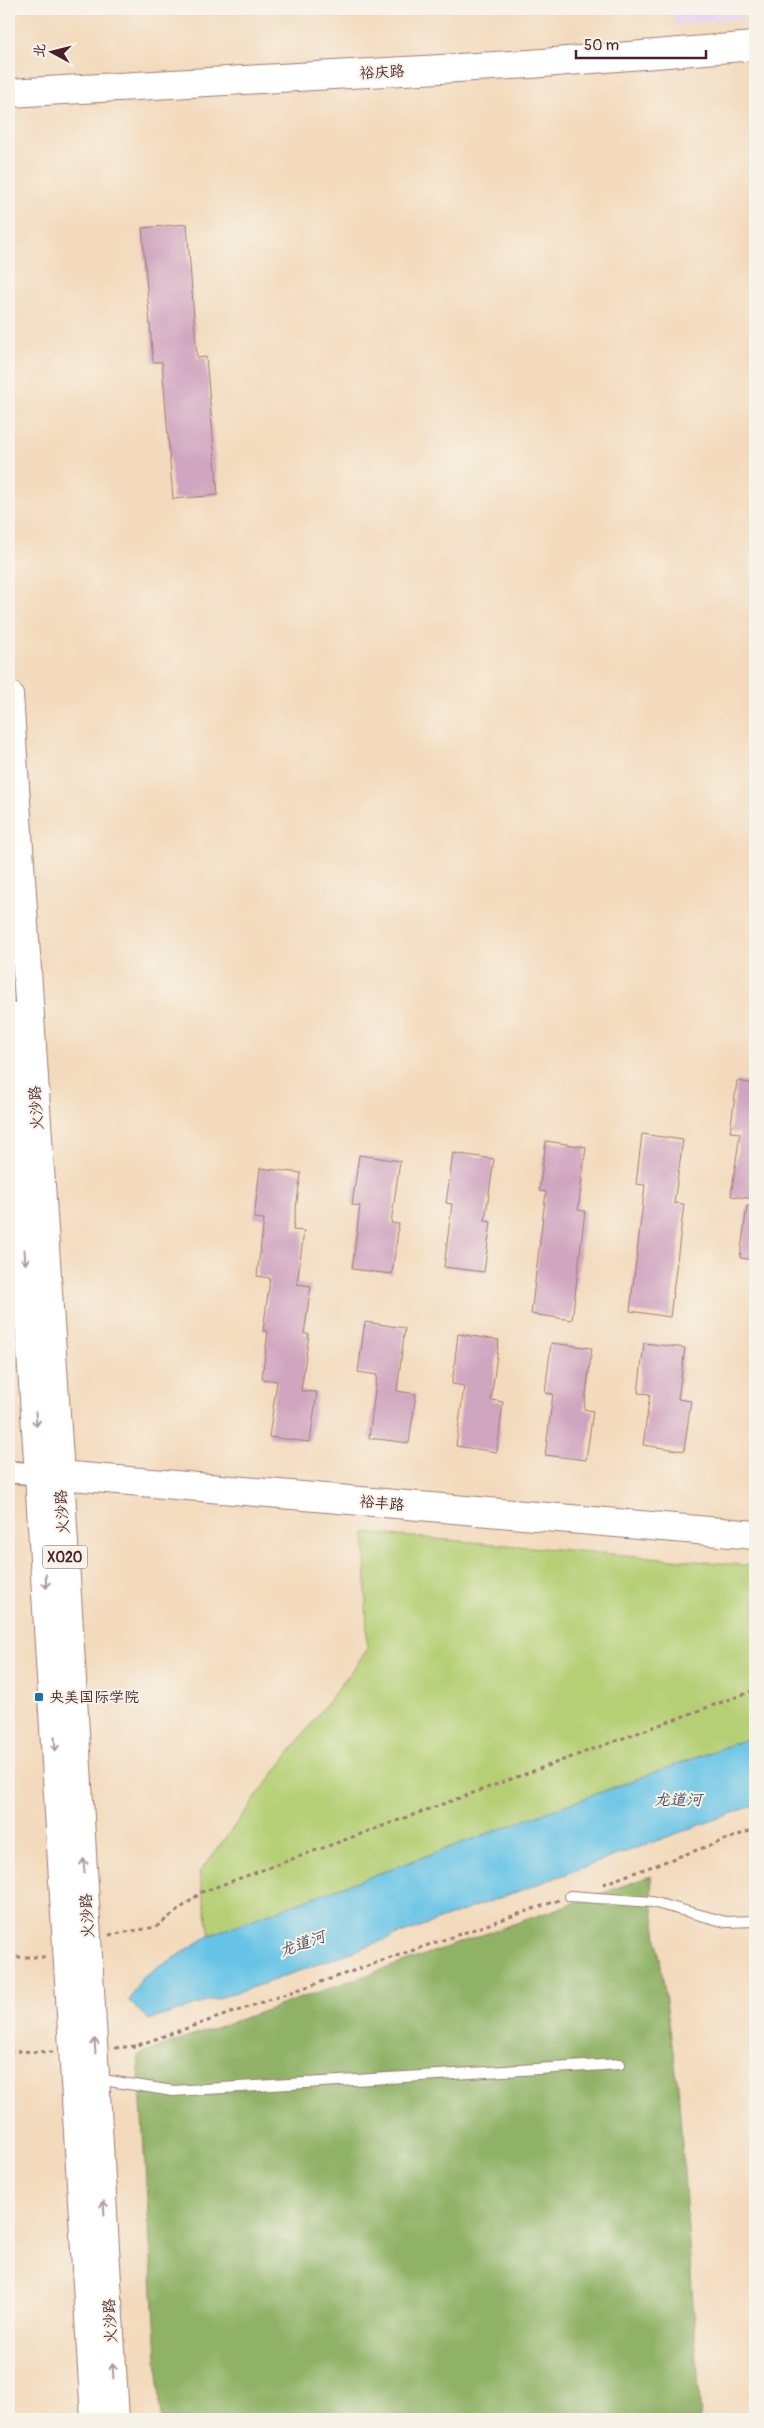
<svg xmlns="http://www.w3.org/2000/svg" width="764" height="2428" viewBox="0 0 764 2428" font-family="Pangolin,'LXGW WenKai TC',sans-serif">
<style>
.built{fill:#e4d3f1}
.green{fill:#b5cf75;stroke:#807750}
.forest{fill:#90b266;stroke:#6d6848}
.water{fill:#68c4e6;stroke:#597288}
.building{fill:#d0a5c0}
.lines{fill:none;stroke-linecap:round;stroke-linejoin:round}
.lane-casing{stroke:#9e7c74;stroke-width:12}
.street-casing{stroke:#9e7c74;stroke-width:24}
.secondary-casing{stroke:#9e7c74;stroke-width:30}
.primary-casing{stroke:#9e7c74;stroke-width:30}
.path{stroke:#9e7c74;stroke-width:3;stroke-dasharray:4 4;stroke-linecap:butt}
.lane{stroke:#fff;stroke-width:10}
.street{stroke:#fff;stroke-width:21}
.secondary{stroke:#fff;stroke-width:28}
.primary{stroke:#fff;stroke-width:28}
.oneway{stroke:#ae9aa0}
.poi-dot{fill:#1f6fb2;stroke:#f7f3e8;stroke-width:2}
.labels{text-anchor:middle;stroke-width:4;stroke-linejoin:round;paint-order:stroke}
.shield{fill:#f7f3e8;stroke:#7e5f64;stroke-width:1}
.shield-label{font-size:14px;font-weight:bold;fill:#4a1f2b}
.street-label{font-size:15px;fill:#4a1f2b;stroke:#f7f3e8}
.poi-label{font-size:15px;fill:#4a1f2b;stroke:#f7f3e8;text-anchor:start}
.water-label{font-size:16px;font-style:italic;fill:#535163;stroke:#f7f3e8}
</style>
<rect width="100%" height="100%" fill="#f7f3e8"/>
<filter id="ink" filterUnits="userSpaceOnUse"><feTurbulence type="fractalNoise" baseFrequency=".02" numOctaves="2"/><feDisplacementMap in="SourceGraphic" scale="10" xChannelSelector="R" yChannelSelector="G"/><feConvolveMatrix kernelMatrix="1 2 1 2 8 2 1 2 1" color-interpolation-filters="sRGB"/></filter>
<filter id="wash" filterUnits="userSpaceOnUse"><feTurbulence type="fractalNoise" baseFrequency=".0096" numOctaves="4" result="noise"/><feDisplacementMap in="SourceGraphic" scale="20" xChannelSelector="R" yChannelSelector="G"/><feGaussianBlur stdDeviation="1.12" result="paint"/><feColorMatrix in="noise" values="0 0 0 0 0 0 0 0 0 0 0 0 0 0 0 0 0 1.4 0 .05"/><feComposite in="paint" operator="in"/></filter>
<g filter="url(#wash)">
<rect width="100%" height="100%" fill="#f3dabc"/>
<path class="built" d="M674,9H755V17L674,25Z"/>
<path class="green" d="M365,1533L755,1566V1736L210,1935L199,1873L367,1650Z"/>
<path class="forest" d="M651,1876L652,1902L678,2086L701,2419H161L138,2055Z"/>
<path class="water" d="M755,1736V1805L266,1983L149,2020L129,2001L142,1978L210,1935Z"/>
<g id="blocks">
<path class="building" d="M187,224L197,358L206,357L218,495L173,499L162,362H153L142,228Z
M737,1081L755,1084V1199L731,1196L740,1133L730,1132Z
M642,1134L683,1140L674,1203L684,1204L670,1317L630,1311L645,1185L636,1184Z
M546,1141L586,1147L578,1210L585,1211L572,1320L531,1314L546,1192L539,1191Z
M453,1153L494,1159L485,1221L491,1222L484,1272L444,1267L452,1204L446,1203Z
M359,1155L400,1161L391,1223L399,1224L392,1274L352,1269L360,1206L352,1205Z
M260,1168L301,1173L293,1230L304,1231L297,1284L311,1286L304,1334H309L301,1391L317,1392L310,1442L269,1437L277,1381L262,1379L268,1331H263L270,1278L257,1276L264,1219L254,1218Z
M747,1206H755V1260L740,1258Z
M365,1322L405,1328L397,1391L416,1394L409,1443L369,1438L377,1375L358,1372Z
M458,1334L499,1340L491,1400L503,1402L497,1452L456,1446L464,1386L452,1384Z
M551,1343L592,1348L584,1409L593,1411L586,1460L545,1455L553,1394L545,1393Z
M644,1343L685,1348L678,1399L691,1401L684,1451L643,1445L650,1394L638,1393Z"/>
</g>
</g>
<g filter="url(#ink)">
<use href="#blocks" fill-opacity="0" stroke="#9e7c74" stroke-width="1"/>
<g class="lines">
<defs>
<path id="lane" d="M570,1896L652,1902L726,1922L755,1921
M97,2079L173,2091L620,2064"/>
<path id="street" d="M9,1472L53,1475"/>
<path id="secondary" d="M9,93L530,64L755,46
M60,1475L755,1535"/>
<path id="primary" d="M9,695L60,1475L115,2419
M9,1016L39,1475L95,2419"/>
</defs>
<use href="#lane" class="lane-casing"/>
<use href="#street" class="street-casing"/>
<use href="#secondary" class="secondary-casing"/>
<use href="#primary" class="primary-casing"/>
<path class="path" d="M603,1884L755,1829
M109,1935L156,1927L202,1892L755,1690
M9,1957H46
M115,2048L135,2046L559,1900
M9,2051L53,2052"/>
<use href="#lane" class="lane"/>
<use href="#street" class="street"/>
<use href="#secondary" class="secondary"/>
<use href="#primary" class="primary"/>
</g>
<defs><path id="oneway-shaft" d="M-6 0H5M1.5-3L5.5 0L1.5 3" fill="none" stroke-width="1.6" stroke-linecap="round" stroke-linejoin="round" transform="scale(1.25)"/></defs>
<g class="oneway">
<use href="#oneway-shaft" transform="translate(25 1257) rotate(86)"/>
<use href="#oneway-shaft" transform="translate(36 1419) rotate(86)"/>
<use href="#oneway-shaft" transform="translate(46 1581) rotate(87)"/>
<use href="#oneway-shaft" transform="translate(55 1744) rotate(87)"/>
<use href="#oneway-shaft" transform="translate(84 1866) rotate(-94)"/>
<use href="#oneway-shaft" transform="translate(95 2046) rotate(-93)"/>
<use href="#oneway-shaft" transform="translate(104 2208) rotate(-93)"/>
<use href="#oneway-shaft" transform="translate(113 2371) rotate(-93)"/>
</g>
</g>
<rect class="poi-dot" x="34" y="1692" width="10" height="10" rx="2.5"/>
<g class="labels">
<rect class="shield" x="42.5" y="1545.5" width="45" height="23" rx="4"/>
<g class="shield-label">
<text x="65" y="1562">X020</text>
</g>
<g class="street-label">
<text transform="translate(382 72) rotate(-3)" y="5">裕庆路</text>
<text transform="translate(36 1108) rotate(-94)" y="5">火沙路</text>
<text transform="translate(382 1503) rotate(5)" y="5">裕丰路</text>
<text transform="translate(62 1512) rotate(-94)" y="5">火沙路</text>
<text transform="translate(87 1916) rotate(-93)" y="5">火沙路</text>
<text transform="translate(110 2321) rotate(-93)" y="5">火沙路</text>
</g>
<g class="poi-label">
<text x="49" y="1702">央美国际学院</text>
</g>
<g class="water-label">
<text x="678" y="1805">龙道河</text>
<text transform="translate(302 1943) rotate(-20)" y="6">龙道河</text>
</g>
</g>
<rect width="764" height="2428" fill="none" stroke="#f7f3e8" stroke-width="30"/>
<g transform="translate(52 52) rotate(277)" stroke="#f7f3e8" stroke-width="4" paint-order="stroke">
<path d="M0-4L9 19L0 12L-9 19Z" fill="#4a1f2b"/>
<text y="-8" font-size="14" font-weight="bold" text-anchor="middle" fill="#4a1f2b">北</text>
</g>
<path d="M576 50v8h130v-8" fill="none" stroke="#4a1f2b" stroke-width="2.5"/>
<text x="584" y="50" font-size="15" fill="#4a1f2b" stroke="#f7f3e8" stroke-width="4" paint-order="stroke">50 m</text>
</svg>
